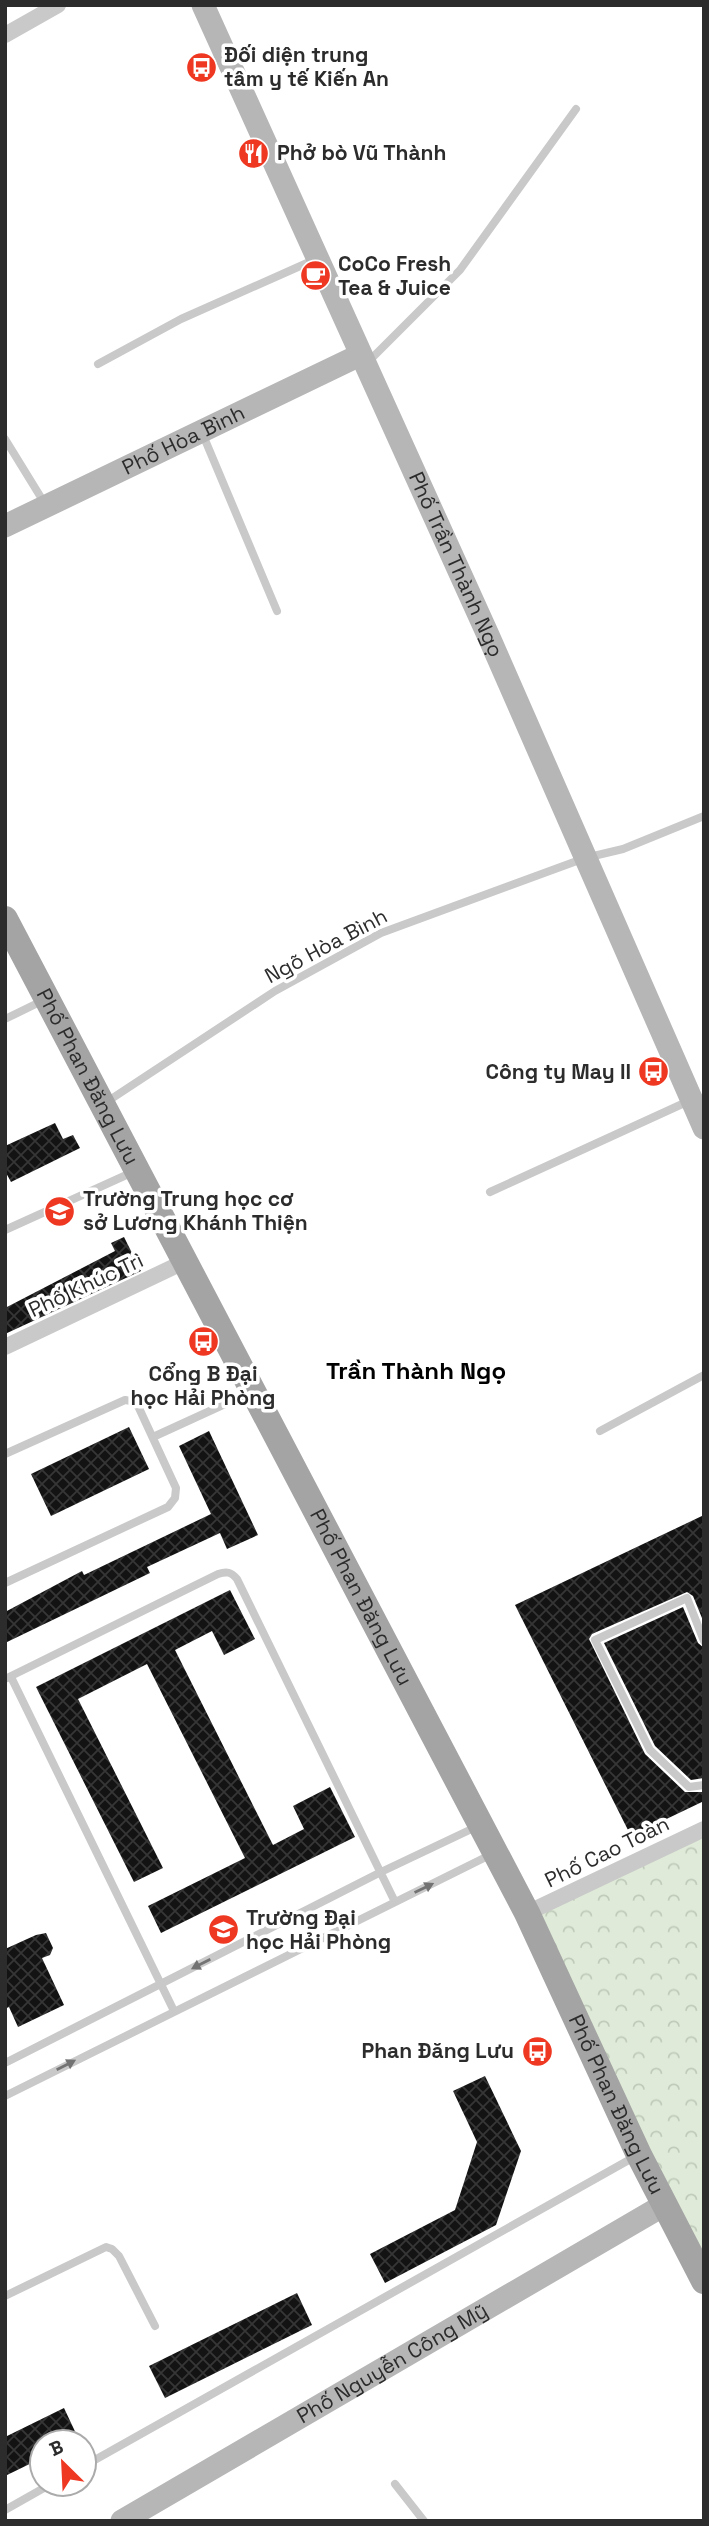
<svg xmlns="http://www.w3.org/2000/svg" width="709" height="2526" viewBox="0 0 709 2526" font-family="'Space Grotesk',sans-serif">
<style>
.park{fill:url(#park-crowns)}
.building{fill:url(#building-cross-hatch)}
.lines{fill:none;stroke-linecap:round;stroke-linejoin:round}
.lane{stroke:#c9c9c9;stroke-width:8}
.street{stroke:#c9c9c9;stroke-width:16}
.secondary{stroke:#b6b6b6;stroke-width:23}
.primary{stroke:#a4a4a4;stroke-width:26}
.oneway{fill:#737373}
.labels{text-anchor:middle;stroke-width:7;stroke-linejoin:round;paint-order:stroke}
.poi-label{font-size:21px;font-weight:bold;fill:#2c2c2c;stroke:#fff;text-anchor:start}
.street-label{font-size:21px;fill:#2c2c2c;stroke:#fff}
.quarter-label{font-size:24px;font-weight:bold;fill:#000;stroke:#fff}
</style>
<defs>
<pattern id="park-crowns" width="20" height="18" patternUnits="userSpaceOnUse" patternTransform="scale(1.75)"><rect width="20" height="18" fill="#dfebd8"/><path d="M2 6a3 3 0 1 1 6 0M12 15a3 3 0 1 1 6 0" fill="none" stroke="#c0caba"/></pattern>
<pattern id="building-cross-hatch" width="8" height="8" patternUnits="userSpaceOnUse" patternTransform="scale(1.75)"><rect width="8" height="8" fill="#131313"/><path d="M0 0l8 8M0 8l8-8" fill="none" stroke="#363636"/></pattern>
</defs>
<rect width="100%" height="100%" fill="#fff"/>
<path class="park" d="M704,1827V2255L527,1913Z"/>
<path class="building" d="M55,1123L63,1139L73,1135L80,1148L11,1182L5,1171V1146Z
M124,1237L141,1271L5,1334V1308L115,1251L111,1243Z
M129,1427L149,1469L51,1516L31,1474Z
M209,1431L258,1535L227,1549L220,1533L147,1567L150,1573L5,1643V1612L82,1571L84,1575L211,1514L179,1446Z
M704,1515V1623L693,1596L687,1592L592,1634L589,1639L645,1754L685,1792H704V1801L631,1836L515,1605Z
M230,1590L255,1639L224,1655L212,1631L175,1650L273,1845L304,1829L293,1806L330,1787L355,1837L161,1933L148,1906L245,1858L147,1664L78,1699L163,1868L134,1882L36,1687Z
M683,1607L698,1643L704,1648V1778L691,1780L655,1746L604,1643Z
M46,1933L53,1948L50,1955L42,1958L64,2005L18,2027L9,2007L5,2009V1949L36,1935Z
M485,2076L521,2151L496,2225L385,2283L370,2254L455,2210L477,2142L453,2091Z
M297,2293L312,2325L165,2398L149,2366Z
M64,2408L80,2442H42V2458L5,2476V2437Z"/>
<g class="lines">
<path class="lane" d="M368,362L460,270L576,109
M98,364L181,319L316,259
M203,435L277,611
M5,439L45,504
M5,1019L44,1000
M105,1103L275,991L381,933L585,858L623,849L704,816
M490,1192L691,1100
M5,1230L133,1172
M600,1431L704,1375
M153,1437L249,1393
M5,1454L125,1400L131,1401L138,1406L176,1488L175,1498L168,1507L5,1583
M704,1641L687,1598L595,1640L650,1750L689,1787L704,1785
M11,1677L174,2011
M5,1679L218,1574C227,1571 231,1572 237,1579L395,1902
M5,2063L381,1872L478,1826
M5,2096L492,1854
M5,2296L106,2247L112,2249L119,2256L155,2326
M84,2466L636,2156
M395,2484L424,2521
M5,2510L51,2484"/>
<path class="street" d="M5,35L58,5
M5,1347L186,1261
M527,1913L704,1829"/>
<g class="secondary">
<path id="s1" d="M203,5L488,635L704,1128"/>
<path id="s2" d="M5,526L360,355"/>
<path id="s3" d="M122,2521L664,2205"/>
</g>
<path class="primary" id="s4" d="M5,919L527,1913L639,2155L704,2281"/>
</g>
<defs><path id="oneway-solid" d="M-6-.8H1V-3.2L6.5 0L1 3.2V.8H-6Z" transform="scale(1.75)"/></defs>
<g class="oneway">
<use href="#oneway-solid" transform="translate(424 1888) rotate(-26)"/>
<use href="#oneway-solid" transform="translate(201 1964) rotate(153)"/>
<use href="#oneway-solid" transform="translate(66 2065) rotate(-27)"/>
</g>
<defs>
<symbol id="bus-disc" viewBox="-11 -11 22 22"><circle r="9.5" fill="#ef3822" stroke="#fff"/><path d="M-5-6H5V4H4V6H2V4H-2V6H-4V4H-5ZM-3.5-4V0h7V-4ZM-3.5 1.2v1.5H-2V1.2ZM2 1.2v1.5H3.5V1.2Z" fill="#fff"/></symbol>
<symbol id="restaurant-disc" viewBox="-11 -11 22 22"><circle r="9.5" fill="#ef3822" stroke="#fff"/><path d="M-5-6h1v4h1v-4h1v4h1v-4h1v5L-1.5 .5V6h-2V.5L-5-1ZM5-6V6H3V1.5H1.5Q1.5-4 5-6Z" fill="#fff"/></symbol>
<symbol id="cafe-disc" viewBox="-11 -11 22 22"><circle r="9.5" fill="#ef3822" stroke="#fff"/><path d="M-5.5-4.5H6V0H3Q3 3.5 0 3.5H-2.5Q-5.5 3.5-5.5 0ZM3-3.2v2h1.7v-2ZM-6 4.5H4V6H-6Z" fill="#fff"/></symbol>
<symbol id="school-disc" viewBox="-11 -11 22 22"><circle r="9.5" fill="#ef3822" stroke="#fff"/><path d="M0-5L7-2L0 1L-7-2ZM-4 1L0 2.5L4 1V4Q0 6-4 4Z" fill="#fff"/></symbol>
<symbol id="university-disc" viewBox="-11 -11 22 22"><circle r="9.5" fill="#ef3822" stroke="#fff"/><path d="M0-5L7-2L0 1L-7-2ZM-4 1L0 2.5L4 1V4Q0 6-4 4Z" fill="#fff"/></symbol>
</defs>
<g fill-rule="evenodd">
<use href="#bus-disc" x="184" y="50" width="35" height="35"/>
<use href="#restaurant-disc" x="236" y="136" width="35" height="35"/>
<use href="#cafe-disc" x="298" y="258" width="35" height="35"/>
<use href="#bus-disc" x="636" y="1054" width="35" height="35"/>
<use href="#school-disc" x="42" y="1194" width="35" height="35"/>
<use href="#bus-disc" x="186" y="1324" width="35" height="35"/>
<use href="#university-disc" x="206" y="1912" width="35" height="35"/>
<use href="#bus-disc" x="520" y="2034" width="35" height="35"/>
</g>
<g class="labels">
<g class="poi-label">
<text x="224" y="62">Đối diện trung<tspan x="224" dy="24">tâm y tế Kiến An</tspan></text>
<text x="277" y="160">Phở bò Vũ Thành</text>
<text x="338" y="271">CoCo Fresh<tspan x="338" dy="24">Tea &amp; Juice</tspan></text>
<text x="631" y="1079" text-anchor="end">Công ty May II</text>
<text x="83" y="1206">Trường Trung học cơ<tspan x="83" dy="24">sở Lương Khánh Thiện</tspan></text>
<text x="203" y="1381" text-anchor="middle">Cổng B Đại<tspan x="203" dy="24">học Hải Phòng</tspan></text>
<text x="246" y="1925">Trường Đại<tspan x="246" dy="24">học Hải Phòng</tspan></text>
<text x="514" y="2058" text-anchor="end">Phan Đăng Lưu</text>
</g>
<g class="street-label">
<text dy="7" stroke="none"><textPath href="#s2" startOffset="198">Phố Hòa Bình</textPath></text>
<text dy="7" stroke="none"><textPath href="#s1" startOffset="614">Phố Trần Thành Ngọ</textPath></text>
<text transform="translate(326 946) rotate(-28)" y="7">Ngõ Hòa Bình</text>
<text dy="7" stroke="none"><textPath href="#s4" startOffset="178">Phố Phan Đăng Lưu</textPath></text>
<text transform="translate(86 1285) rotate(-25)" y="7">Phố Khúc Trì</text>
<text dy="7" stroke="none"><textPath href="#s4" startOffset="766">Phố Phan Đăng Lưu</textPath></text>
<text transform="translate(607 1852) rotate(-26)" y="7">Phố Cao Toàn</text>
<text dy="7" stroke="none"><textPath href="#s4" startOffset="1334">Phố Phan Đăng Lưu</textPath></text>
<text dy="7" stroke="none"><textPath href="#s3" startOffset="313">Phố Nguyễn Công Mỹ</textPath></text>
</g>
<g class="quarter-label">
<text x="416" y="1379">Trần Thành Ngọ</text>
</g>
</g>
<rect width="709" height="2526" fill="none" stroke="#2c2c2c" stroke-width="14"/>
<g transform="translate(63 2463) rotate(336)"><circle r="33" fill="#ffffff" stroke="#ababab" stroke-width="2"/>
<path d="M0-5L12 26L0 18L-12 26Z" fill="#ef3822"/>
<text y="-10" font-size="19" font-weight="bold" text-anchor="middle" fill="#2c2c2c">B</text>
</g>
</svg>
